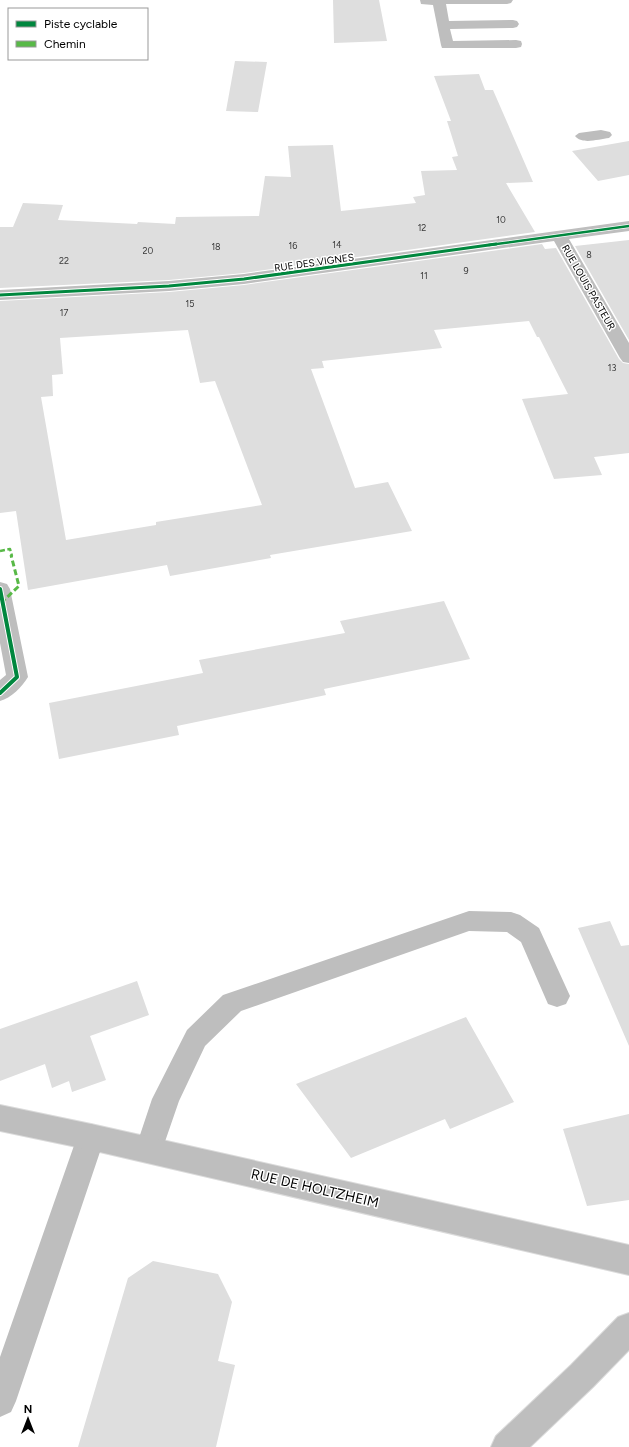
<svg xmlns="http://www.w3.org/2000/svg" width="629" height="1447" viewBox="0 0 629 1447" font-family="Figtree,sans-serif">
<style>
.water{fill:#bdbdbd}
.building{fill:#dedede;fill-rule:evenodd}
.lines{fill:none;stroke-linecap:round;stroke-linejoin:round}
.major-casing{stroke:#dbdbdb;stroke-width:2}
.minor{fill:#bebebe;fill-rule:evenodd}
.major{fill:#bebebe;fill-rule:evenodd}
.quiet-far1{stroke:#58b947;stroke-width:2.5;stroke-dasharray:5 2.5;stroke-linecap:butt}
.quiet{stroke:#58b947;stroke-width:3;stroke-dasharray:6 3;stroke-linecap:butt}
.cycleway-far2-casing{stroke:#fff;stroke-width:4}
.cycleway-far1-casing{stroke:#fff;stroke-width:5}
.cycleway-casing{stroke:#fff;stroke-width:6}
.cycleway-far2{stroke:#00873e;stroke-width:2.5}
.cycleway-far1{stroke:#00873e;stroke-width:3}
.cycleway{stroke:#00873e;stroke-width:4}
.labels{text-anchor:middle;stroke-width:3;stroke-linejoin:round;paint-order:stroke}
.far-number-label{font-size:9px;fill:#383838}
.far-street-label{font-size:10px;fill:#000;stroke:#fff}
.near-street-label{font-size:14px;fill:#000;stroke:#fff}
</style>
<rect width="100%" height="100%" fill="#fff"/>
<path class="water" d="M601,130L610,132L612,135L609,138C599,139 582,145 575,136L579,133Z"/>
<path class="building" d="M333,0H379L387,41L334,43Z
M235,61L267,62L258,112L226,111Z
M479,74L485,90H493L533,182L506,183L535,232L244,273L169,280L0,288V227H13L23,203L63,205L58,220L137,224L138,222L175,224L176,217L259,216L265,176L291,177L288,146L333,145L341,211L416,203L413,197L425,195L421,171L457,170L452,157L458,156L447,121H451L434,76Z
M629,141V175L598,181L572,151Z
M629,240V340L575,246Z
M542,244L545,249L556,248L619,359L623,363L629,364V453L594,457L602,475L554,479L522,399L568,394L539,337H537L529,321L434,330L442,348L322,361L324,368L311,369L355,488L388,482L412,531L270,555L271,558L170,576L167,565L28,590L16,511L0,513V301L169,292L244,285ZM188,330L200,383L215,381L262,505L156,522V525L66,540L41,397L53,396L52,375L63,374L60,338Z
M444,601L470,659L324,689L326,695L177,726L179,735L59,759L49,703L203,673L199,660L345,633L340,621Z
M610,921L621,946L629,945V1046L578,928Z
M137,981L149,1015L90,1036L106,1080L72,1092L69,1081L52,1088L45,1064L0,1081V1029Z
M466,1017L514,1102L450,1129L445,1119L351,1158L296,1084Z
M629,1114V1200L587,1206L563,1129Z
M153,1261L218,1274L232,1302L218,1361L235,1365L216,1447H78L128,1278Z"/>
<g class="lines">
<defs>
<path id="major" d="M0,1105L91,1124L629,1245V1275L91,1150L0,1131Z
M629,1313V1350L593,1387L530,1447H491L496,1436L571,1365L618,1317Z"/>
</defs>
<use href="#major" class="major-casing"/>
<path class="minor" d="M420,0H513L511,3L507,4H446L449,21L513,20L517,21L519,24L517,27L513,28L450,29L453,41L516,40L521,41L522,44L521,47L516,48H442L441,45L433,5L421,4Z
M629,221V231L569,239L629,343V363L623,362L620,358L554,241L244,284L169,291L0,300V290L169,281L244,274Z
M0,582L7,584L10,589L28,677C22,687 11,698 0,701V680L6,675L0,643Z
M469,911L511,912L520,915L539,928L570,996L566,1004L557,1007L548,1004L521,942L507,932L469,931L241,1011L205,1046L179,1101L159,1159L149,1163L139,1159L135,1150L152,1099L187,1030L223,995Z
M91,1124L101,1128L105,1137L16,1401L11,1412L0,1417V1357L77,1137L81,1128Z"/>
<use href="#major" class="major"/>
<path class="quiet-far1" d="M0,551L10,549L12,556"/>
<path class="quiet" d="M1,603L19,586L11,555"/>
<defs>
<path id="cycleway-far2" d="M489,245L629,226"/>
<path id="cycleway-far1" d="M0,295L169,286L244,279L496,244"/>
<path id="cycleway" d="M0,589L17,677L0,693"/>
</defs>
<use href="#cycleway-far2" class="cycleway-far2-casing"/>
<use href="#cycleway-far1" class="cycleway-far1-casing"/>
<use href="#cycleway" class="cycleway-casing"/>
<use href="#cycleway-far2" class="cycleway-far2"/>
<use href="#cycleway-far1" class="cycleway-far1"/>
<use href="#cycleway" class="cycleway"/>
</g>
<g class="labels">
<g class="far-number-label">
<text x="501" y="223">10</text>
<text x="422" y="231">12</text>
<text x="337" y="248">14</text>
<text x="293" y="249">16</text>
<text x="216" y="250">18</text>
<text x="148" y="254">20</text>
<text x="589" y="258">8</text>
<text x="64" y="264">22</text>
<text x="466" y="274">9</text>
<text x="424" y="279">11</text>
<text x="190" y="307">15</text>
<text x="64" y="316">17</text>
<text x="612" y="371">13</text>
</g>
<g class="far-street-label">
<text transform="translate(314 262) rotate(-8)" y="4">RUE DES VIGNES</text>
<text transform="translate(589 287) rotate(60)" y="4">RUE LOUIS PASTEUR</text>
</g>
<g class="near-street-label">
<text transform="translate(315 1188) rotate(13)" y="5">RUE DE HOLTZHEIM</text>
</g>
</g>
<rect x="8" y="8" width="140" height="52" fill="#ffffff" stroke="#999999"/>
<rect x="16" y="21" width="20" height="6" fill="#00873e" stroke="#999999"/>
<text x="44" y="28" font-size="12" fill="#000000">Piste cyclable</text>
<rect x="16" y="41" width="20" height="6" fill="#58b947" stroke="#999999"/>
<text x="44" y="48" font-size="12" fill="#000000">Chemin</text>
<g transform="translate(28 1419)" stroke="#ffffff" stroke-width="3" paint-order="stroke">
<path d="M0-3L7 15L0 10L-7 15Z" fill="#000000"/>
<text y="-6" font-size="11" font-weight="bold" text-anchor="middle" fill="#000000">N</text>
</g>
</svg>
